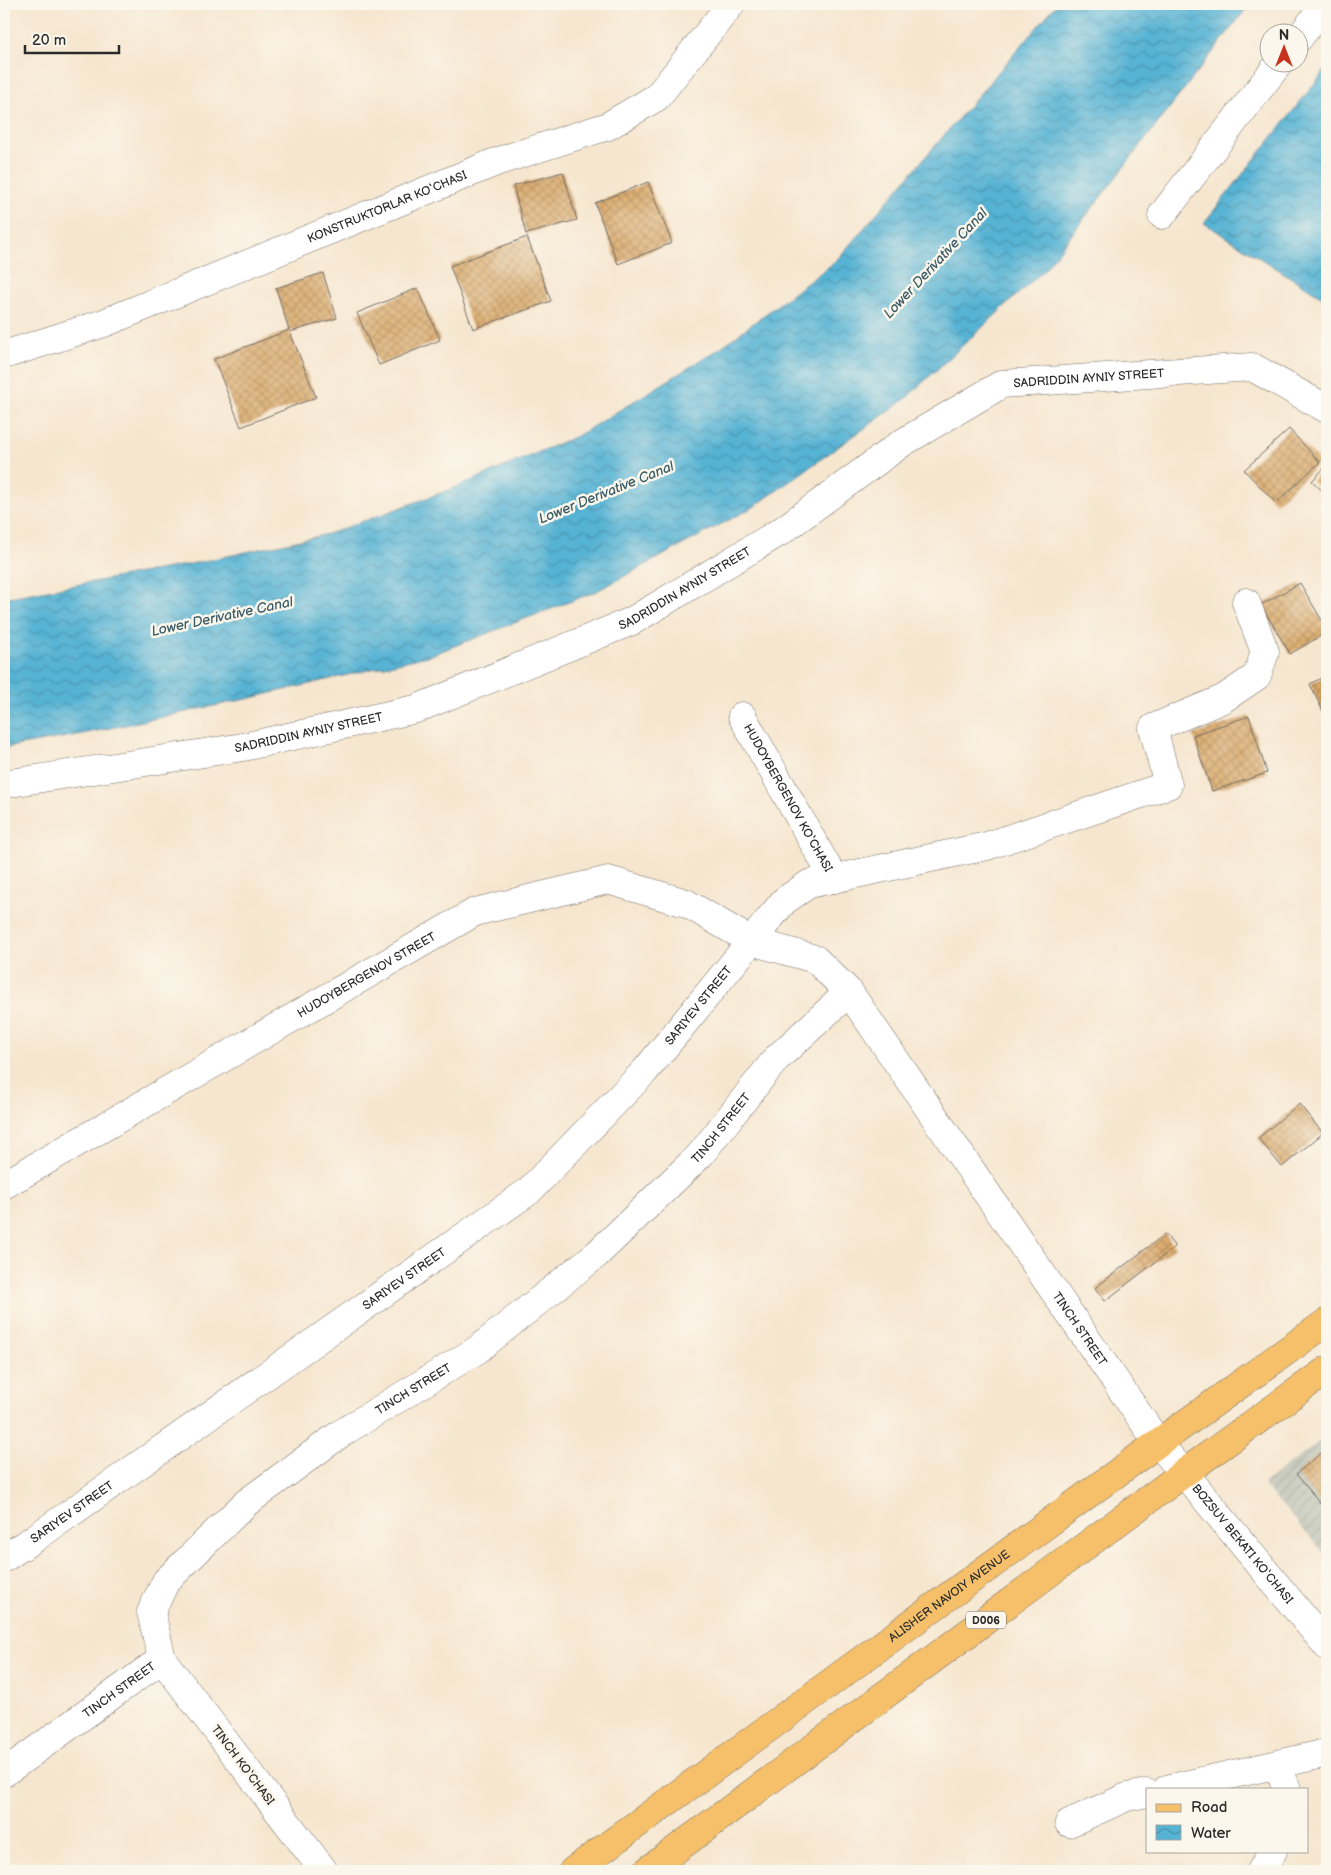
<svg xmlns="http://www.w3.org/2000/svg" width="1331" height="1875" viewBox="0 0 1331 1875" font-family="'Balsamiq Sans',sans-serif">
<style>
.industrial{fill:url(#industrial-furrows)}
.water{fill:url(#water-waves);stroke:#406f80}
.building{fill:url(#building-cross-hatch)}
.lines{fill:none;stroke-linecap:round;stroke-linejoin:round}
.minor-casing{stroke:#726c64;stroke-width:29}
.major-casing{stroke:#726c64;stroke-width:29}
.minor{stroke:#fff;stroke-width:28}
.major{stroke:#f6c06b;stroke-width:28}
.labels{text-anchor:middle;stroke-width:5;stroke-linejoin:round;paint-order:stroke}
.shield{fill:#fbf7ec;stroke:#696865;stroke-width:1}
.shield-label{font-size:11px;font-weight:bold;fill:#2b2b2b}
.street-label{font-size:12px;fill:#2b2b2b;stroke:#fbf7ec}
.water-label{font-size:14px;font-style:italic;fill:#3a5b66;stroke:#fbf7ec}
</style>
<defs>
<pattern id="industrial-furrows" width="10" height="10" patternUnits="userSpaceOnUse" patternTransform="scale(1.25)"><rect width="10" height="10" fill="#c2c6b9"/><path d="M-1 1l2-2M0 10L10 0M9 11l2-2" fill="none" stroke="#a7aa9f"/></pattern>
<pattern id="water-waves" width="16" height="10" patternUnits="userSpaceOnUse" patternTransform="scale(1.25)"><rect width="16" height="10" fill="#56b3d4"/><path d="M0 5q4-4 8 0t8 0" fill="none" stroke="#4792ac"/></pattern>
<pattern id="building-cross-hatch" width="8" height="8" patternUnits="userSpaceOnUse" patternTransform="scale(1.25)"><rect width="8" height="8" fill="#d9a663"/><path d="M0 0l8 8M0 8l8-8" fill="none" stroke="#b08752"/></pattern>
</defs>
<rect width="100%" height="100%" fill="#fbf7ec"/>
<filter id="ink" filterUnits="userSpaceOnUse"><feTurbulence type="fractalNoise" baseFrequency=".02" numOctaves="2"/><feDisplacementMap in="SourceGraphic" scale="10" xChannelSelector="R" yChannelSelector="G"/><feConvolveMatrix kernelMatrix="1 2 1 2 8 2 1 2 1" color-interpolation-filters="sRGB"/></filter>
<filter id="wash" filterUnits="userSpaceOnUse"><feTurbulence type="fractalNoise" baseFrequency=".0096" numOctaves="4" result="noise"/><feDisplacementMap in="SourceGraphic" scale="20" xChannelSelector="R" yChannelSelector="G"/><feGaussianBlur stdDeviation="1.12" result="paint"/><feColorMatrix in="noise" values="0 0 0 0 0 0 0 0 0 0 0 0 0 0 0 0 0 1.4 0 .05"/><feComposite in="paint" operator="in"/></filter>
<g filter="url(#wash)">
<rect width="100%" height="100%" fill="#f6e6cf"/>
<path class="industrial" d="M1327,1436V1556L1263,1484Z"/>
<path class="water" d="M1057,4H1250L1045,269L903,401L755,506L595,592L431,655L251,698L73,736L4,748V598L191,564L328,534L457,487L579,435L716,351L835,262Z
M1327,68V300L1204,223Z"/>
<g id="blocks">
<path class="building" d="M563,172L577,220L526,234L513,186Z
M648,182L672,243L618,264L595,203Z
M527,237L551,301L473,329L450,266Z
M323,273L337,318L290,332L316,397L241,427L214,359L289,330L276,288Z
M418,288L440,340L379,365L357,313Z
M1289,429L1320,462L1276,503L1244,470Z
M1327,465V495L1312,481Z
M1300,583L1327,629V632L1290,654L1261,605Z
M1327,675V720L1310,684Z
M1249,716L1267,773L1212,791L1193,735Z
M1299,1104L1323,1133L1282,1167L1258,1138Z
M1165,1234L1175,1247L1105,1301L1095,1288Z
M1327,1448V1511L1296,1474Z"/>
</g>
</g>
<g filter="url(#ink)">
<use href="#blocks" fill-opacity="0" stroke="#726c64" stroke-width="1"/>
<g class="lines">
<defs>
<g id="minor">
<path d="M1298,39L1326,4"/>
<path d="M1162,215L1280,62"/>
<path id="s1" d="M4,355L104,323L496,162L608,126L657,97L731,4"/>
<path id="s2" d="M742,716L834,879"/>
<path id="s3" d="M4,784L243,747L416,709L632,621L783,530L902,443L1002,384L1252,367L1327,409"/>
<path id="s4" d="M4,1185L475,912L608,880L686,903L751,941L815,959L849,992L1158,1443L1184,1473L1327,1646"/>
<path id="s5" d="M4,1558L35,1538L529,1191L645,1071L784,901L809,884L987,846L1168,785L1153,728L1223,699L1257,676L1265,652L1246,602"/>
<path d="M1277,1765L1287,1789"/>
<path id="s6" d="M4,1773L162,1659"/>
<path d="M1167,1789L1327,1753"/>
<path d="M1069,1823L1127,1797L1147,1793"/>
<path id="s7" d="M324,1871L162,1659L151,1612L166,1581L246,1503L340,1434L477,1350L597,1254L700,1155L776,1059L849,992"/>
<path d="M1261,1871L1273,1851"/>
</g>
<g id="major">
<path id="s8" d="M573,1871L1158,1443L1327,1322"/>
<path d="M647,1871L1184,1473L1327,1370"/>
</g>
</defs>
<use href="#minor" class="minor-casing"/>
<use href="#major" class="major-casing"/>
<use href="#minor" class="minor"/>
<use href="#major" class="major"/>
</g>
</g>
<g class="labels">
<rect class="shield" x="966" y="1611.5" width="40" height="17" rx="4"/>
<g class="shield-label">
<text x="986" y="1624">D006</text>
</g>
<g class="street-label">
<text dy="4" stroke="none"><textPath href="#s1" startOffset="411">KONSTRUKTORLAR KO‘CHASI</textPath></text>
<text dy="4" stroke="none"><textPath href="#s3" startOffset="1179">SADRIDDIN AYNIY STREET</textPath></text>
<text dy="4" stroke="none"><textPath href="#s3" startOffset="714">SADRIDDIN AYNIY STREET</textPath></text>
<text dy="4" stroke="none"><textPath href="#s3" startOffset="309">SADRIDDIN AYNIY STREET</textPath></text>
<text dy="4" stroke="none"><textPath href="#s2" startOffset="94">HUDOYBERGENOV KO‘CHASI</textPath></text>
<text dy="4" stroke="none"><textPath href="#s4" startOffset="419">HUDOYBERGENOV STREET</textPath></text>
<text dy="4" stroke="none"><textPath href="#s5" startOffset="892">SARIYEV STREET</textPath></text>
<text dy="4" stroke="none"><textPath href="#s7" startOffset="1069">TINCH STREET</textPath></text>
<text dy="4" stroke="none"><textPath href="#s5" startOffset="488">SARIYEV STREET</textPath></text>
<text dy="4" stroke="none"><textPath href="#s4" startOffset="1360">TINCH STREET</textPath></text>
<text dy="4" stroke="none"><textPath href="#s7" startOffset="664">TINCH STREET</textPath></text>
<text dy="4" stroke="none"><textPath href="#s5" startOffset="82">SARIYEV STREET</textPath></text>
<text dy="4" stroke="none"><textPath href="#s4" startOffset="1630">BOZSUV BEKATI KO‘CHASI</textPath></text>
<text dy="4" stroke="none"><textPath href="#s8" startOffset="466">ALISHER NAVOIY AVENUE</textPath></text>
<text dy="4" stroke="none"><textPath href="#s6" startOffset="142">TINCH STREET</textPath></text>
<text transform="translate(243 1765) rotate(53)" y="4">TINCH KO‘CHASI</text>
</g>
<g class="water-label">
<text transform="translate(935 263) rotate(-47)" y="5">Lower Derivative Canal</text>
<text transform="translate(606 492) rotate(-22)" y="5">Lower Derivative Canal</text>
<text transform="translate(222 616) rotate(-12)" y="5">Lower Derivative Canal</text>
</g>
</g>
<rect width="1331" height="1875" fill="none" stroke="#fbf7ec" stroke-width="20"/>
<rect x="1146" y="1788" width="162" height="65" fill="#fbf7ec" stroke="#a8a59f"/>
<rect x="1156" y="1804" width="25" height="8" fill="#f6c06b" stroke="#a8a59f"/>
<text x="1191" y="1812" font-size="15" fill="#2b2b2b">Road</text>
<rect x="1156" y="1825" width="25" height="15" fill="url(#water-waves)" stroke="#a8a59f"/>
<text x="1191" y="1838" font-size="15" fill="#2b2b2b">Water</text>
<g transform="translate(1284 48)"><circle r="24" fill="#fbf7ec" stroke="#a8a59f"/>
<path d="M0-4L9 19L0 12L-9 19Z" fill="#c8321e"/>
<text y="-8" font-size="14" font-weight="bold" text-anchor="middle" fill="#2b2b2b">N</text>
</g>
<path d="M25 45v8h94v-8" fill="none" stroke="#2b2b2b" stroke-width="2.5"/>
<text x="32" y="45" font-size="15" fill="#2b2b2b" stroke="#fbf7ec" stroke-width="4" paint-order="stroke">20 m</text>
</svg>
